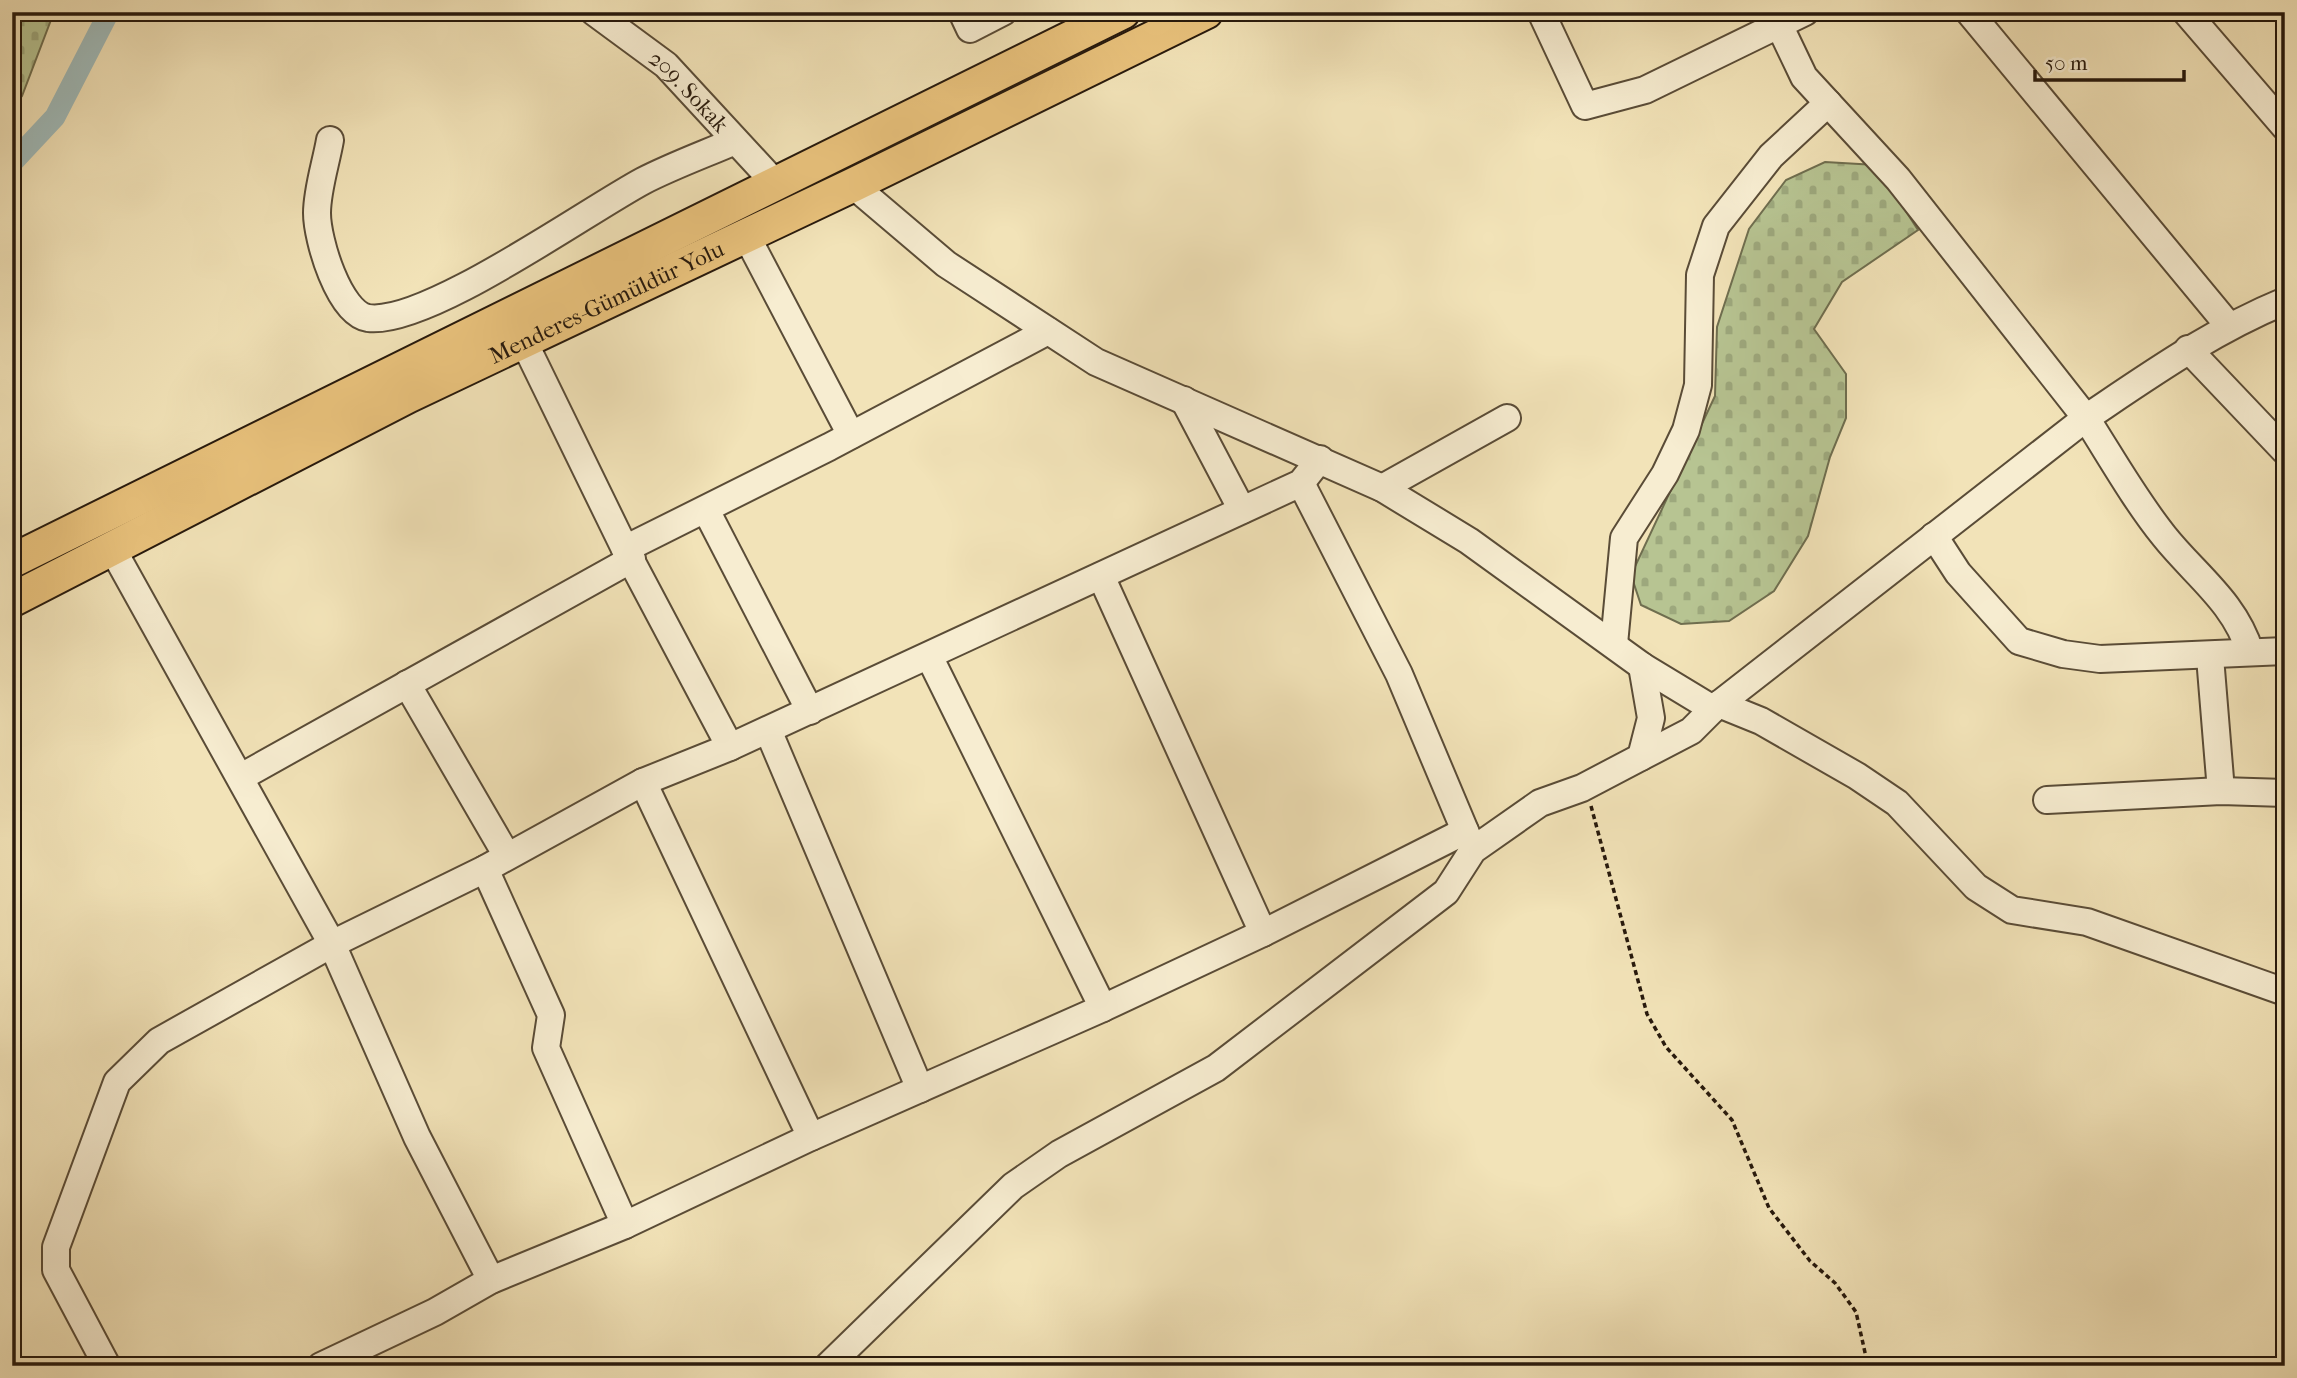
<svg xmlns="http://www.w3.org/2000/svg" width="2297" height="1378" viewBox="0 0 2297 1378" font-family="'IM FELL French Canon',serif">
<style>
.cemetery{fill:url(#cemetery-stones);stroke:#6f6e4f;stroke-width:2}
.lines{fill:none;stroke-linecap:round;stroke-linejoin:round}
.canal{stroke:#a0bbba;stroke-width:21}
.minor-casing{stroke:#5a4c37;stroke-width:30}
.major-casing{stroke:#27190c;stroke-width:37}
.path{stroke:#27190c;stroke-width:3.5;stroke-dasharray:5 3.5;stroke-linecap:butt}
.minor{stroke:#f7edd1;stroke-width:26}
.major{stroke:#e9c27c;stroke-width:33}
.labels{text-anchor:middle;stroke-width:5;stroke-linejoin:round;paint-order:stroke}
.street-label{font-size:23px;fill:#27190c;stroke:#f7edd1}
</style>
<defs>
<pattern id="cemetery-stones" width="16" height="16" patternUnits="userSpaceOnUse" patternTransform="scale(1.75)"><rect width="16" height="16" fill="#b7c492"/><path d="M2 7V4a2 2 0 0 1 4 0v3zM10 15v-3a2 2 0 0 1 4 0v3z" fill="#9da87d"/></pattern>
</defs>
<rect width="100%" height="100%" fill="#f2e3b8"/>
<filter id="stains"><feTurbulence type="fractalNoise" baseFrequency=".00286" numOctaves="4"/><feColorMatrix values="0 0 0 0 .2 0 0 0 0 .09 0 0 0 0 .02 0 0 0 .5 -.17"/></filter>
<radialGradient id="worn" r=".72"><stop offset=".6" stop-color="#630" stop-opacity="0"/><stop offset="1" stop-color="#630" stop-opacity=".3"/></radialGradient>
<path class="cemetery" d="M12,12H54L22,96L12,108Z
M1825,162L1876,165L1918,230L1842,282L1814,329L1846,374V418L1830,457L1808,536L1774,591L1729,621L1681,624L1641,605L1631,575L1715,396L1717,327L1749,229L1786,180Z"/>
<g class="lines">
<path class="canal" d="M12,163L55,117L109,12"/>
<defs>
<g id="minor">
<path id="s1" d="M594,12L666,65L775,183"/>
<path d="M962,12L970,29L1003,12"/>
<path d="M1541,12L1585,106L1645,90L1805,12"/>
<path d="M1969,12L2229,326"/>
<path d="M2186,12L2285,127"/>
<path d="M330,140C326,163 317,190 317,213C317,240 339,313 368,318C426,326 585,212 643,181C672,166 705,154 735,141"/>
<path d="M853,185L946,264L1096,362L1382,488L1469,541L1642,666L1713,709L2086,418L1898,179L1804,77L1773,12"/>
<path d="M746,235L851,435"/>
<path d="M2188,349L2285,451"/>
<path d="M1184,400L1242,510"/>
<path d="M1301,483L1399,674L1471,845"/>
<path d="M1382,488L1507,418"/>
<path d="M706,510L810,711"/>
<path d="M1934,536L1958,573L2019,641L2063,654L2100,659L2285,651"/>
<path d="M625,549L829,447L1048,331"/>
<path d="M113,550L332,944L417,1137L491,1280"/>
<path d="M1101,576L1263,933"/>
<path d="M1614,644L1624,538L1665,474L1686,430L1698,385L1700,275L1716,226L1771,156L1828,103"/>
<path d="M2250,652C2235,602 2195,575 2164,536C2135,500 2111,457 2086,418C2150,375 2212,331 2285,301"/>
<path d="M929,656L1103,1008"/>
<path d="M2210,657L2221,791"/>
<path d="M407,684L507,856"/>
<path d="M1719,704L1761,721L1857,776L1897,803L1976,887L2012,910L2087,922L2285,992"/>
<path d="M768,730L920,1089"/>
<path d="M730,747L1301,483L1320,459"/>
<path d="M1641,757L1691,731L1713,709"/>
<path d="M241,777L632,559"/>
<path d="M643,782L811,1137"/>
<path d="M2047,800L2221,791L2285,793"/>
<path d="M485,869L551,1015L546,1048L625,1225"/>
<path d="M107,1366L56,1270V1247L117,1082L159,1041L332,944L485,869L643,782L730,747L625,549L523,340"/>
<path d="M321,1366L435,1312L491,1280L625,1225L811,1137L1103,1008L1263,933L1465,831"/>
<path d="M828,1366L1013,1186L1059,1154L1216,1068L1446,892L1473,850L1540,803L1582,788L1641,757L1651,718L1642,666"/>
</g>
<g id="major">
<path d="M12,561L1123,12"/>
<path id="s2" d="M12,600L408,396L853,185L1206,12"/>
</g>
</defs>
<use href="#minor" class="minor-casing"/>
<use href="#major" class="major-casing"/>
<path class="path" d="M1591,806L1647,1014L1666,1047L1732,1120L1769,1208L1810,1261L1835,1283L1856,1312L1868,1366"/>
<use href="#minor" class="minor"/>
<use href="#major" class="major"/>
</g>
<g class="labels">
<g class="street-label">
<text dy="8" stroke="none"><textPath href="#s1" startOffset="124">209. Sokak</textPath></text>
<text dy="8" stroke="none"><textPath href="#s2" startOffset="665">Menderes-Gümüldür Yolu</textPath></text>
</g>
</g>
<rect width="2297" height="1378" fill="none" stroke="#f2e3b8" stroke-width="42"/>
<rect x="14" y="14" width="2269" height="1350" fill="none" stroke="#27190c" stroke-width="3.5"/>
<rect x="21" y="21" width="2255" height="1336" fill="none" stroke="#27190c" stroke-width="2"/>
<path d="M2035 70v10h149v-10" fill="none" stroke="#27190c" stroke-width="3.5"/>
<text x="2045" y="70" font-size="21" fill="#27190c" stroke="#f7edd1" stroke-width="5" paint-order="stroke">50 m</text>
<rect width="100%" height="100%" filter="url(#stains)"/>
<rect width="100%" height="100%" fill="url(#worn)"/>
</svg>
